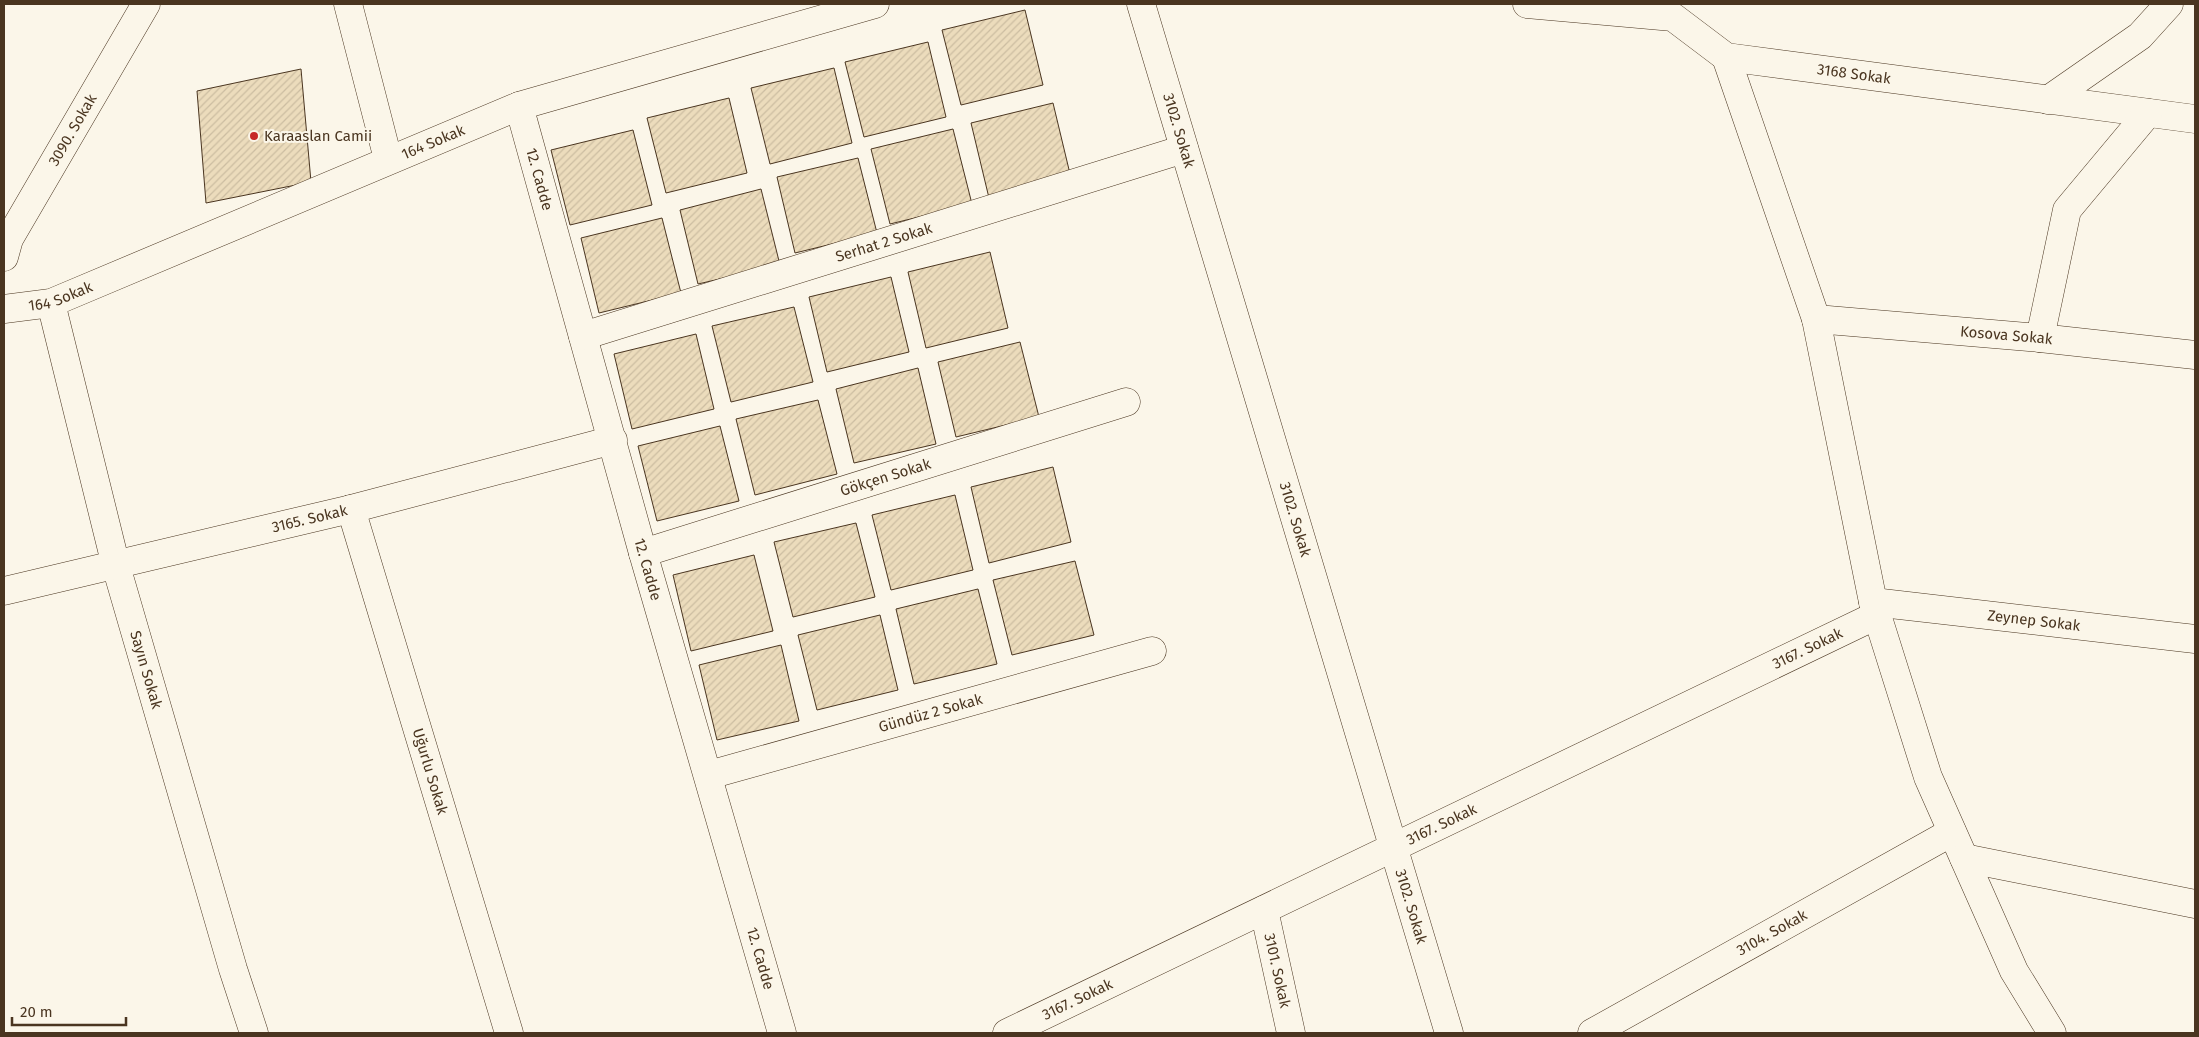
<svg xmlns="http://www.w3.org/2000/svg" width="2199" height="1037" viewBox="0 0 2199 1037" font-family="'Fira Sans',sans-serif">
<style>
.building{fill:url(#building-hatch);stroke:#4a3520}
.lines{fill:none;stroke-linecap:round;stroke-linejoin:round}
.minor-casing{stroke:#4a3520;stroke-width:29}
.minor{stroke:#fbf6e9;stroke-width:28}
.poi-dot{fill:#c62828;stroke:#fbf6e9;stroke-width:2}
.labels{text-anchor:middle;stroke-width:4;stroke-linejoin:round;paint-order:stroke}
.street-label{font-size:15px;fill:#4a3520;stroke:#fbf6e9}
.poi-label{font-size:15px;fill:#4a3520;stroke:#fbf6e9;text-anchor:start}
</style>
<defs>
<pattern id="building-hatch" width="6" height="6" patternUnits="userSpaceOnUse" patternTransform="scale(1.25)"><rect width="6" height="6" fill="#ecdcbc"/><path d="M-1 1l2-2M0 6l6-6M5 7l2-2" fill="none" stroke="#ccbda1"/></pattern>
</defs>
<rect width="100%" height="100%" fill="#fbf6e9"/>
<path class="building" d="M1025,10L1043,85L961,105L942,30Z
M928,42L946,117L864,137L845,62Z
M834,68L852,143L770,164L751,88Z
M301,69L311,182L206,203L197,91Z
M729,98L747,173L666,193L647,118Z
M1053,103L1071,178L989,198L971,123Z
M953,129L972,204L890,224L871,149Z
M633,130L652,205L570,225L551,150Z
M858,158L877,233L795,253L777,177Z
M761,189L780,265L698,284L680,210Z
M662,218L681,293L599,313L581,238Z
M990,252L1008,328L926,348L908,272Z
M891,277L909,352L827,372L809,297Z
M794,307L813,382L731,402L712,326Z
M696,334L714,409L632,429L614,354Z
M1020,342L1039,417L956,437L938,362Z
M918,368L936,444L854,463L836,389Z
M818,400L837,474L755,495L736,419Z
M720,426L739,501L657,521L638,446Z
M1053,467L1071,542L989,563L971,487Z
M955,495L973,570L891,590L872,515Z
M856,523L875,597L793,617L774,542Z
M754,555L773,631L691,651L673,575Z
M1075,561L1094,635L1012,655L993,580Z
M978,589L997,664L914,684L896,609Z
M880,615L898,690L817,710L798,635Z
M781,645L799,721L717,740L699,665Z"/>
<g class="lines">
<defs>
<g id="minor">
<path d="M348,4L388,159"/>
<path id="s1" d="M1141,4L1449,1033"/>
<path id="s2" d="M1527,4L1673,17L1726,57L2195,119"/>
<path d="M1726,57L1816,319L1873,602L1928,777L2014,971L2052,1033"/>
<path d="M2048,100L2140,36L2169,4"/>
<path id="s3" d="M519,106L643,553L782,1033"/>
<path id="s4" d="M4,257L9,239L146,4"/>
<path id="s5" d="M51,303L116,566L233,969L254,1033"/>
<path id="s6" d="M4,309L51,303L519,106L875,4"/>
<path id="s7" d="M1816,319L2040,338L2195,355"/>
<path id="s8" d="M583,336L1184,149"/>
<path d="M2040,338L2067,210L2148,113"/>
<path id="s9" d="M351,509L509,1033"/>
<path id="s10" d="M643,553L1126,402"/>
<path id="s11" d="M4,591L351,509L613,440"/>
<path id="s12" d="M1873,602L2195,639"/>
<path id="s13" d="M709,775L1152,651"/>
<path d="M1964,858L2195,904"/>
<path id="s14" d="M1264,910L1291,1033"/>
<path id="s15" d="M1007,1033L1877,615"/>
<path id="s16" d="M1592,1033L1952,832"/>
</g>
</defs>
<use href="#minor" class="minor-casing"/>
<use href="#minor" class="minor"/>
</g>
<circle class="poi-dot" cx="254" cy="136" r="5"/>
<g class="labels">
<g class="street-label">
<text dy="5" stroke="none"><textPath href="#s2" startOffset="342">3168 Sokak</textPath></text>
<text dy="5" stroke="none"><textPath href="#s4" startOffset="145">3090. Sokak</textPath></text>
<text dy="5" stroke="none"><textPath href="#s1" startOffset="132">3102. Sokak</textPath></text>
<text dy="5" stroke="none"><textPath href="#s6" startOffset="462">164 Sokak</textPath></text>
<text dy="5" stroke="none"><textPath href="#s3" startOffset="76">12. Cadde</textPath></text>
<text dy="5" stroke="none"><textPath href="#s8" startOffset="315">Serhat 2 Sokak</textPath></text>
<text dy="5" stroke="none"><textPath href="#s6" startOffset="58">164 Sokak</textPath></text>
<text dy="5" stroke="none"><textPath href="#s7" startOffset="191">Kosova Sokak</textPath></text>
<text dy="5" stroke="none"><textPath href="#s10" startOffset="254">Gökçen Sokak</textPath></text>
<text dy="5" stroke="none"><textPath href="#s11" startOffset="314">3165. Sokak</textPath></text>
<text dy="5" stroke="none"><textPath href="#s1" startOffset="538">3102. Sokak</textPath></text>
<text dy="5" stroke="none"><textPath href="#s3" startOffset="481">12. Cadde</textPath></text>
<text dy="5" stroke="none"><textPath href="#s12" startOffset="162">Zeynep Sokak</textPath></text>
<text dy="5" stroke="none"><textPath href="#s15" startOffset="888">3167. Sokak</textPath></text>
<text dy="5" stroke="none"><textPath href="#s5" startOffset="379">Sayın Sokak</textPath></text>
<text dy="5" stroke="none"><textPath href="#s13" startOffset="230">Gündüz 2 Sokak</textPath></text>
<text dy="5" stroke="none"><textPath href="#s9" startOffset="274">Uğurlu Sokak</textPath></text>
<text dy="5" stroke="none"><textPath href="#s15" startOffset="482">3167. Sokak</textPath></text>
<text dy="5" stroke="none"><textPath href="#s1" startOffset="942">3102. Sokak</textPath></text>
<text dy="5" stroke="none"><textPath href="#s16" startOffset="206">3104. Sokak</textPath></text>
<text dy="5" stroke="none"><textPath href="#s3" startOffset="886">12. Cadde</textPath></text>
<text dy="5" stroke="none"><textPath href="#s14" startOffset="62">3101. Sokak</textPath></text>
<text dy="5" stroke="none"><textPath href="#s15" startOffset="78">3167. Sokak</textPath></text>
</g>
<g class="poi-label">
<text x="264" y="141">Karaaslan Camii</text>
</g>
</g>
<rect width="2199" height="1037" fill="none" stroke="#4a3520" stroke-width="10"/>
<path d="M12 1017v8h114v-8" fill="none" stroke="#4a3520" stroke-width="2.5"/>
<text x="20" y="1017" font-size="15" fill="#4a3520" stroke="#fbf6e9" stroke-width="4" paint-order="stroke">20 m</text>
</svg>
